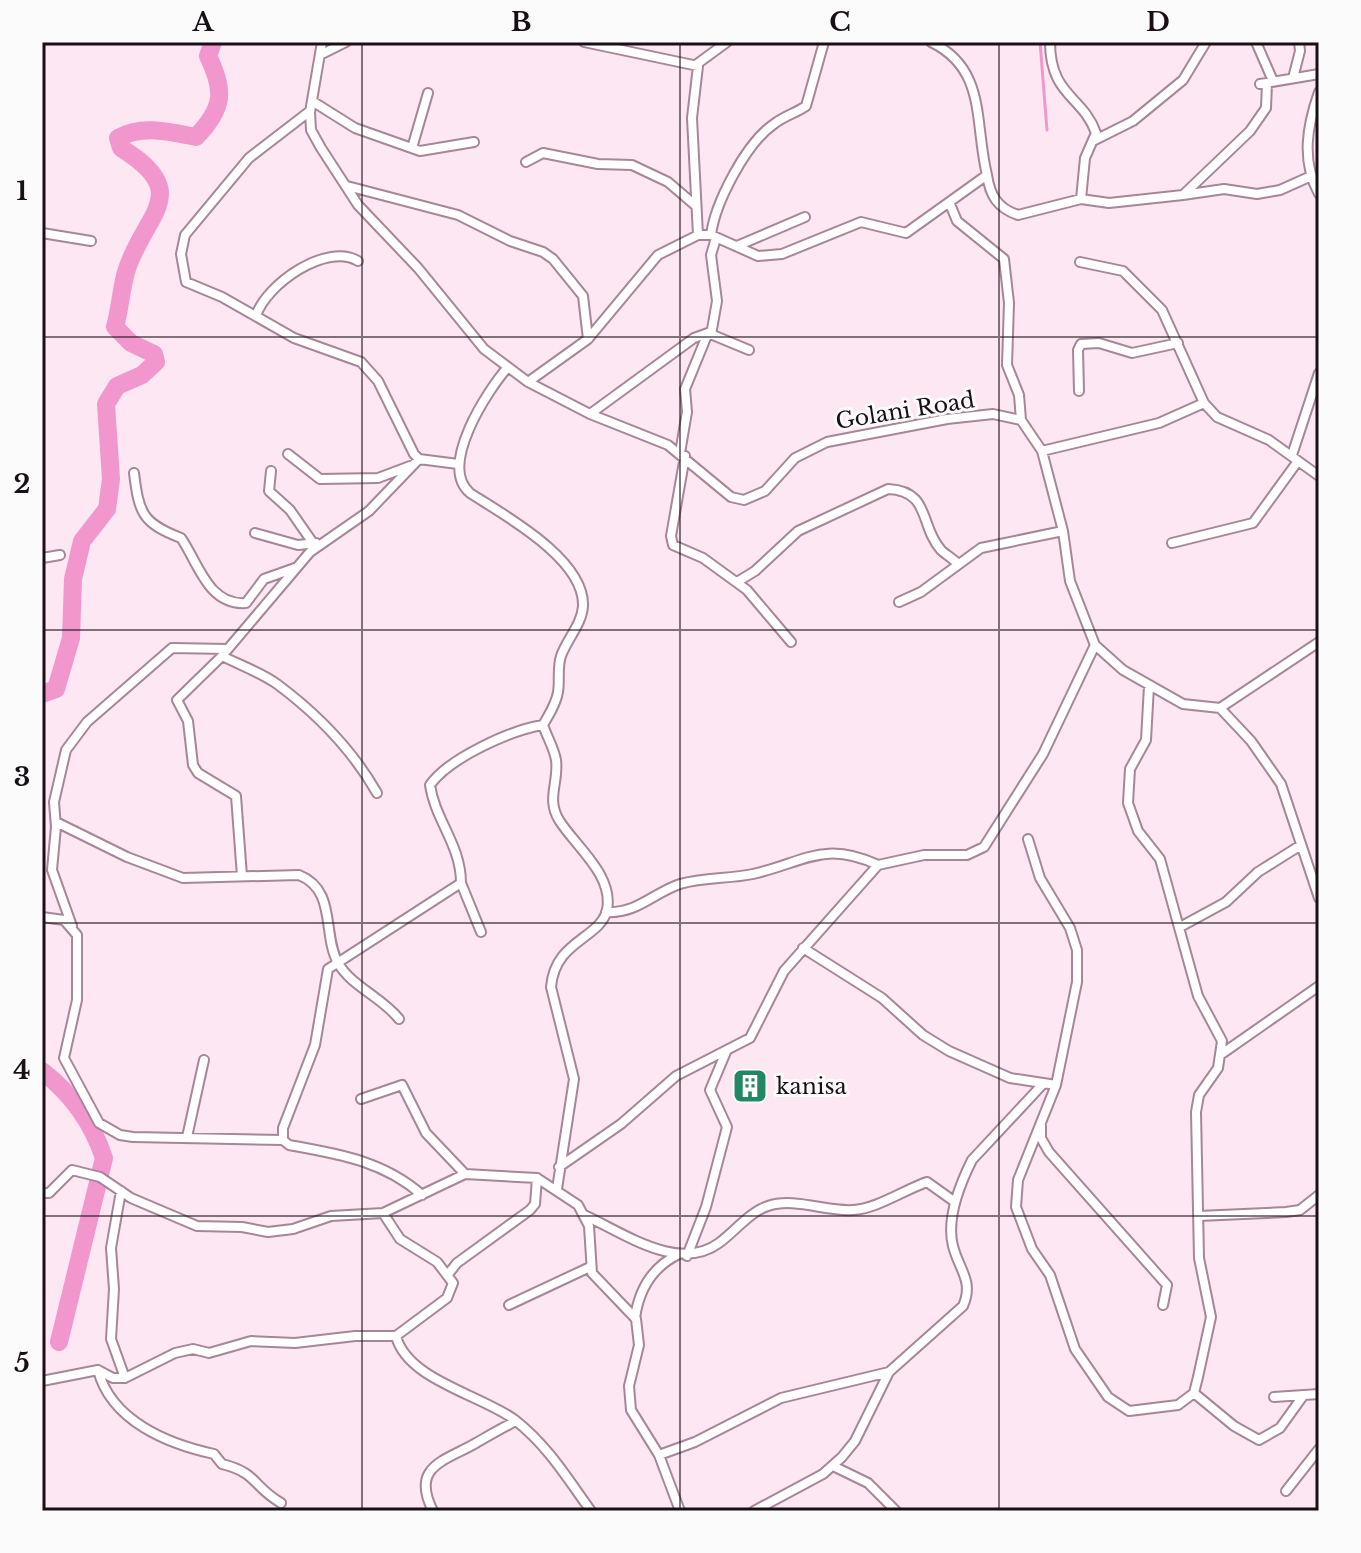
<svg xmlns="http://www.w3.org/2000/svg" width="1361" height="1553" viewBox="0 0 1361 1553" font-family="'Libre Baskerville',serif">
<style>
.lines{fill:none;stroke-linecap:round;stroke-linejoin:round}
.stream{stroke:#f297cd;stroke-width:3}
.river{stroke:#f297cd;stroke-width:18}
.minor-casing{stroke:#a68698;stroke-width:12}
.minor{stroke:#fff;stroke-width:8}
.grid{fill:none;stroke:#1a0f16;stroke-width:2;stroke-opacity:0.55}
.labels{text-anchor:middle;stroke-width:6;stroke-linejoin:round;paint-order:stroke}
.street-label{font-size:22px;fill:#1a0f16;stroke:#fbfbfb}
.poi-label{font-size:22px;fill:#1a0f16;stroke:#fbfbfb;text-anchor:start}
.neatline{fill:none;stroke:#1a0f16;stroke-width:3}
.grid-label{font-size:26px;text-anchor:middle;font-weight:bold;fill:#1a0f16}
</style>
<rect width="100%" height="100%" fill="#fce7f2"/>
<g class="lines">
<path class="stream" d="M1040,42L1047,130"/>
<path class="river" d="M42,694L56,689L71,638L73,579L82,541L107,509L111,479L106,404L117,386L142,375L156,362L154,354L131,343L115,327C120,309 121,290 126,272C144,213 195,194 121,148L118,138C142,124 170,132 196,137C224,108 225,91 208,56L213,42
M42,1071C72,1094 92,1122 104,1158L59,1342"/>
<defs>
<path id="minor" d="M322,42L310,112L311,130L321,148L358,205L418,268L484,349L528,382L590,414L668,445L731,497L744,500L765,491L795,458L827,442L947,419L993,414L1021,420L1042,451L1063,531L1070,581L1095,645L1123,670L1183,704L1220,708L1319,642
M584,42L698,66L692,118L698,235
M1050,42C1050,96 1083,96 1096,133L1085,158L1081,199
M1256,42L1273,81
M320,55L346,42
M697,64L727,42
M1293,78L1300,51L1299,42
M1260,84L1319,74
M1319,92C1307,126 1301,161 1319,194
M312,101L355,128L420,151L474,142
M310,111L249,158L185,235L181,254L186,282L222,297L294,338L361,362L378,381L414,454L419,459L458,464
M1095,140L1133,121L1183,80L1206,42
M412,148L428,93
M526,162L543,153L598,164L632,165L668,182L696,206
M987,175C990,195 997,208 1018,215L1081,199L1109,203L1183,195L1250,131L1266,108L1267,83
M347,186L458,215L510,241L543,252L553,259L583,296L588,339
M1183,195L1224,189L1257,194L1280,190L1309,177
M950,204L957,221L1004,259L1009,303L1007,365L1019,395L1021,420
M42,233L91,241
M711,235C715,203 746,143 774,124C784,116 796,113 806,106L824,42
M737,246L805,217
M1080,262L1123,271L1162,310L1204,403L1217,417L1269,440L1319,476
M256,316C266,284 327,242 358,261
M711,335L717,301L711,255L716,238
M508,367C487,391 438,466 470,493C504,515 585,559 583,606C582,624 567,639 561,656C557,668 560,681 558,692C556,705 549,714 543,725C547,737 554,748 556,760C559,782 546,799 559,820C575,846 614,875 607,910C600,939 555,940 551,987L574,1079L557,1189
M528,382L588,339L658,255L698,235H711L758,256L782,254L861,222L906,233L987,175C974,122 987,69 931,42
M1079,391L1078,350L1081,344L1099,343L1132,353L1178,343
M590,414L694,338L708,333L749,350
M1042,451L1159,423L1204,403
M680,453L687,412L685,389L708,333
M288,454L320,479L378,478L410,466
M1292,455L1319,373
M685,456L671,536L673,545L703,558L747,590L791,642
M271,471L269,491L290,510L313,543
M134,473C139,513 142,523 181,538C198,562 208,606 246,603L264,579L295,568
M255,533L298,545L316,543
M1172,543L1253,523L1298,461
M42,558L60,555
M737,582L755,571L798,531L888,489C931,491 919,525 941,550C945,554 952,558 957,563
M899,602L921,592L981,548L1063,531
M222,656C240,665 262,673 277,684C316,713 353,751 377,793
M1220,708L1251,741L1281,784L1319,898
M56,822L127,857L183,878L299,875C337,890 322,934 338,963C352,987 382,997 399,1019
M1028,839L1040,878L1070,928L1077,950V982L1056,1085L1018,1180L1016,1207L1032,1249L1050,1275L1075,1349L1108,1397L1129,1411L1178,1405L1194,1393L1198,1377L1211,1317L1199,1258L1196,1112L1199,1095L1218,1068L1222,1041L1198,996L1160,859L1138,831L1128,803L1130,769L1146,740L1149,686
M242,876L236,796L198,773L193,765L188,721L177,700L222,656L310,552L369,511L419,459
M461,883L481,932
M606,912C637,914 653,893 680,884C704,877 729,879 753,874C805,862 824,840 878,865
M42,917L64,920L77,935V1000L64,1058L99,1123L120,1135L133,1137L283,1140
M72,926L52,870L56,827L54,802L66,750L87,722L172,648L227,649
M1180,927L1226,902L1258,872L1301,845
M803,948L882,998L923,1035L949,1051L1010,1078L1056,1085
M1223,1053L1319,986
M361,1099L402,1085L426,1133L465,1174
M1041,1126V1138L1049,1152L1167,1285L1163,1305
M187,1137L204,1060
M559,1167L621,1124L676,1076L750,1038L784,971L878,865L924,855H967L984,847L1043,754L1095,645
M121,1191L111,1248L114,1289L111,1339L125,1378
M42,1193H49L72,1170L100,1177L131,1198L197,1226L242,1227L268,1232L293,1229L331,1216L383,1213L465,1174L537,1178L578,1205L589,1226L592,1273L636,1319L639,1345L629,1386L631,1410L659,1455L680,1511
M422,1195C384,1161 339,1154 289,1145L283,1140V1128L315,1045L328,969L461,883C461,845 435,820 430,785C449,758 511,730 543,725
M383,1213L400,1239L437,1262L453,1283L447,1298L396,1336C407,1380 482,1395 515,1420C548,1446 567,1478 591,1511
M584,1215C624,1233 678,1273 719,1243C734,1232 751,1211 768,1206C794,1197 827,1212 853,1210C876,1209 904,1190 927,1182L955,1202
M1198,1216L1286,1212L1300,1210L1319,1195
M687,1256L706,1207L727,1127L710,1090L726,1052
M449,1273L457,1263L530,1210L535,1204L537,1178
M509,1305L590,1267
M635,1318C639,1289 652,1267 679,1254
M98,1370C111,1421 168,1444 214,1454L222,1464C258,1473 252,1486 281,1503
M42,1381L98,1370L113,1378H125L175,1353L193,1349L209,1353L251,1341L295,1343L355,1336H396
M1194,1393L1234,1426L1259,1440L1280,1428L1303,1396
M1274,1397L1319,1394
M659,1455L695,1442L781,1398L889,1372
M833,1466L868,1483L896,1511
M1286,1491L1319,1449
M433,1511C410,1466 445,1461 476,1443C490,1435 502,1428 516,1421
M754,1511L823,1474L842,1457L855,1441L889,1372L963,1306C974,1281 959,1270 953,1246C946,1219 960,1184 972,1160L1042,1085"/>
</defs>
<use href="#minor" class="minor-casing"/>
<use href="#minor" class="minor"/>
</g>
<path class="grid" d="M362,42V1511M680,42V1511M999,42V1511M42,337H1319M42,630H1319M42,923H1319M42,1216H1319"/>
<defs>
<symbol id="building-square" viewBox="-11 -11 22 22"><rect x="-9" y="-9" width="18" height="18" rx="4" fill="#228863" stroke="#fbfbfb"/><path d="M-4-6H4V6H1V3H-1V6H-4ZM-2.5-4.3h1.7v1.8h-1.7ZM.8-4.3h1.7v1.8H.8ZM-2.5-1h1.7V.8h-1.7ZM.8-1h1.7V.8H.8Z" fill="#fff"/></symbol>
</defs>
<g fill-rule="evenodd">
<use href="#building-square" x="730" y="1066" width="40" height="40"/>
</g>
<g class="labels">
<g class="street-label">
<text transform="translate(905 410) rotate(-9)" y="8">Golani Road</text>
</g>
<g class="poi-label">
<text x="776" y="1094">kanisa</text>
</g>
</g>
<rect width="1361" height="1553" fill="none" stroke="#fbfbfb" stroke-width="88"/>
<rect x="44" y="44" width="1273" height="1465" class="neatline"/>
<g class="grid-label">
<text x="203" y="31">A</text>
<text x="521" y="31">B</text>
<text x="840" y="31">C</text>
<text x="1158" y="31">D</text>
<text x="22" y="200">1</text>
<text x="22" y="493">2</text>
<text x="22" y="786">3</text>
<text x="22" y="1079">4</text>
<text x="22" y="1372">5</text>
</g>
</svg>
